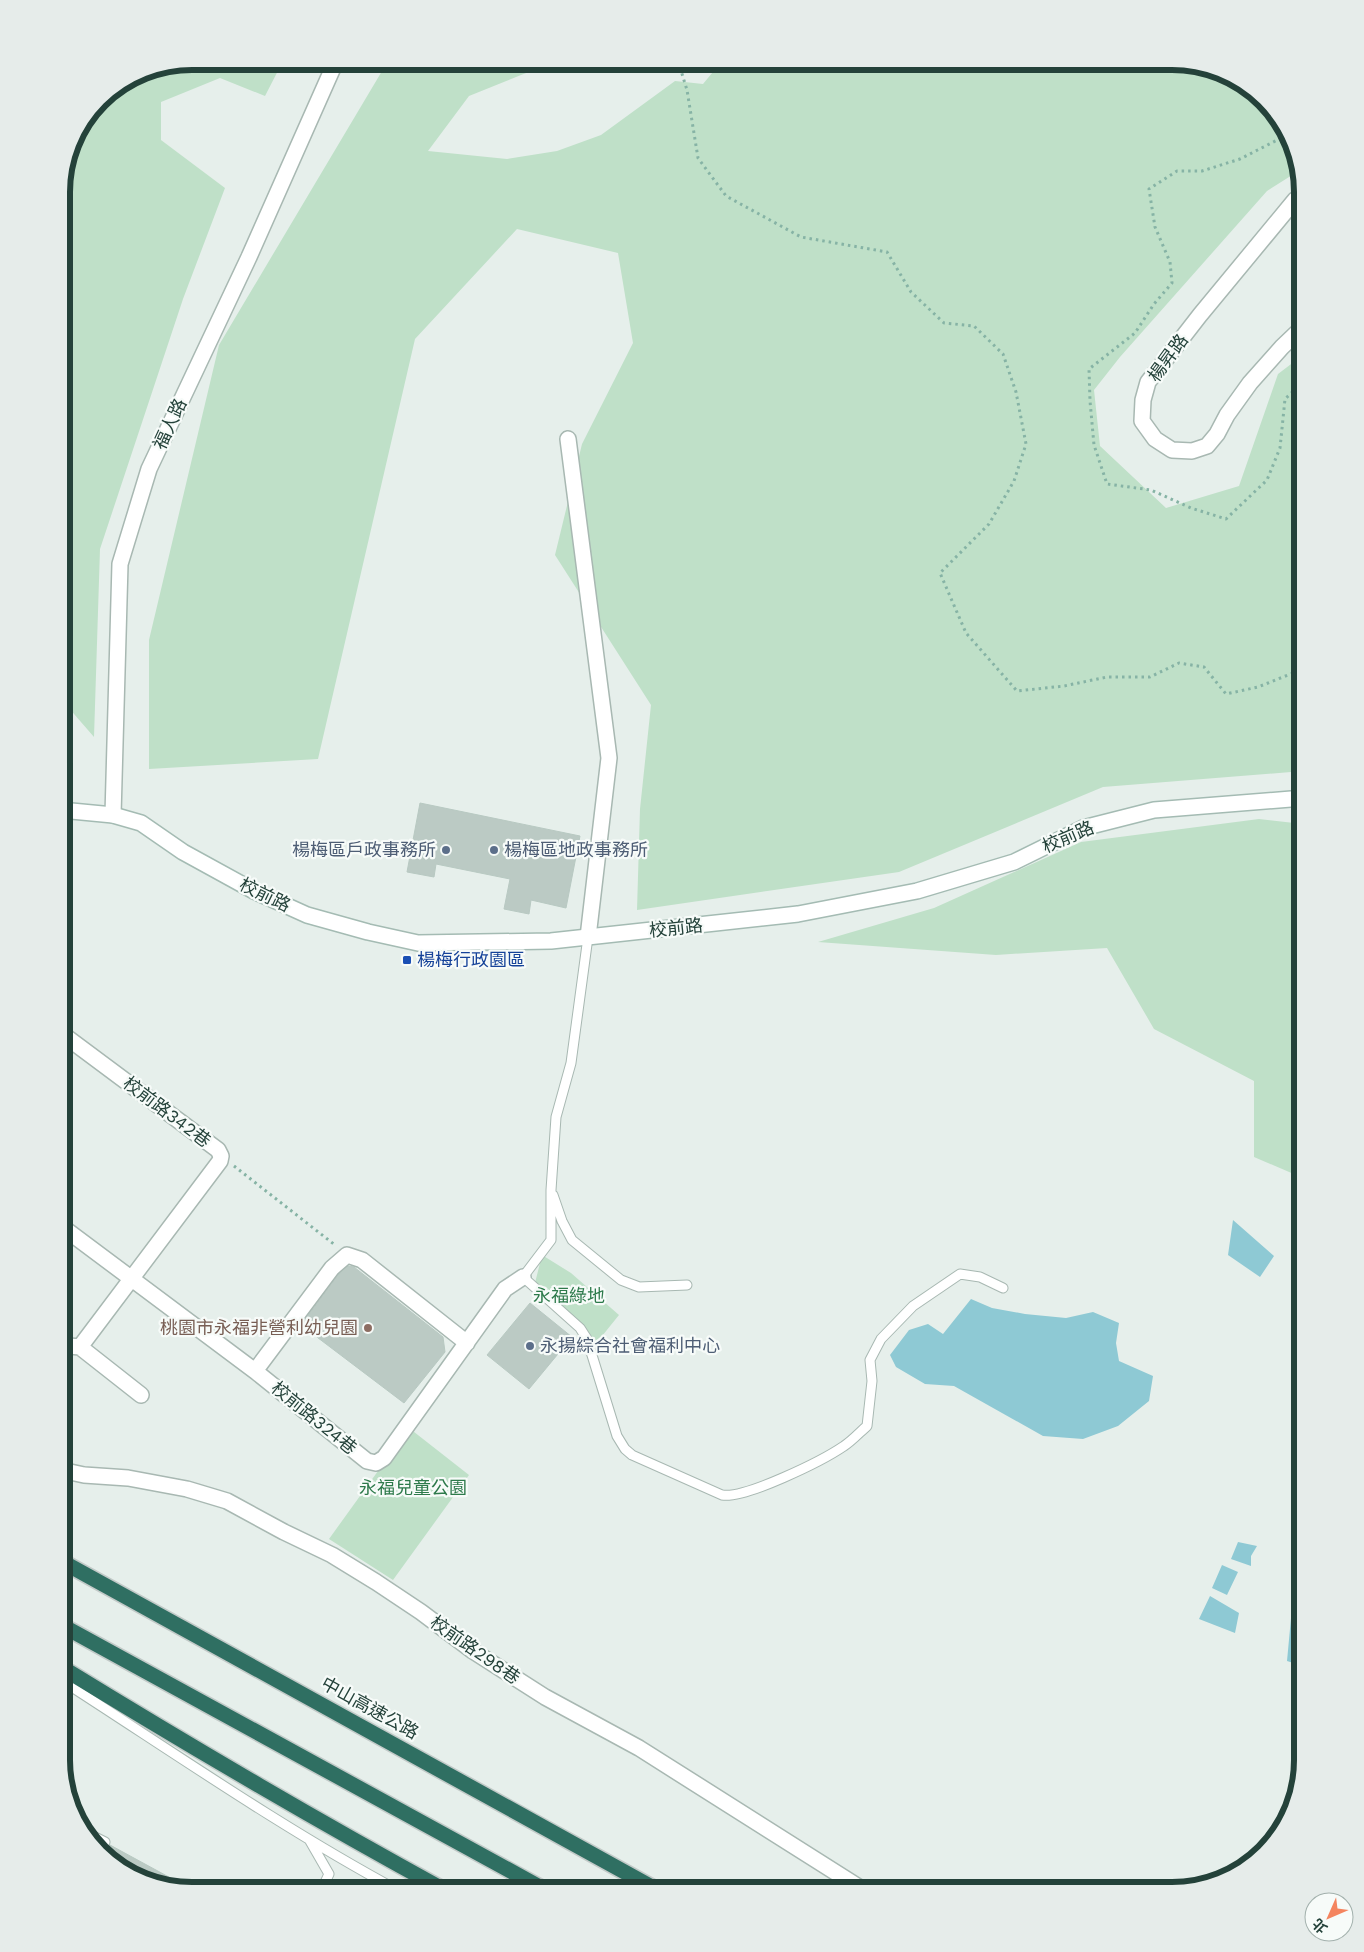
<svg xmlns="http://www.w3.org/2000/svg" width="1364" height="1952" viewBox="0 0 1364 1952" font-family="'Work Sans','Noto Sans TC',sans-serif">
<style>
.green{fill:#bfe0c8}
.water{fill:#8ec9d4}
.building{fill:#bbcac4;stroke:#b8c9c2}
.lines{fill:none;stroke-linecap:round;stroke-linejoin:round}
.lane-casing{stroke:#a8b8b2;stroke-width:11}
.street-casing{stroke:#a8b8b2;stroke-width:18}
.secondary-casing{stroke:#a4bbb3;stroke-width:18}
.highway-casing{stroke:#c2cac8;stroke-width:18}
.path{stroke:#86b3a5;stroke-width:3;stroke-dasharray:2.5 4;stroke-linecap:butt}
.lane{stroke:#fff;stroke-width:9}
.street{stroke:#fff;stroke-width:15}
.secondary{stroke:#fff;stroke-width:15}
.highway{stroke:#2f6f62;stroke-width:15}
.service-dot{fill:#5c6f8a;stroke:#f7fbf9;stroke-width:2}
.transit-dot{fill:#1a4fb4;stroke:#f7fbf9;stroke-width:2}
.education-dot{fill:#8d6e63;stroke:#f7fbf9;stroke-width:2}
.labels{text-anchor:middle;stroke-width:4.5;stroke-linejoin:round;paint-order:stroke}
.street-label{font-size:18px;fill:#24423a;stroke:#f7fbf9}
.service-label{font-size:18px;fill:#4e5e75;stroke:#f7fbf9;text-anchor:start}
.transit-label{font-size:18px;fill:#164399;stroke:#f7fbf9;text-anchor:start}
.park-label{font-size:18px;fill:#2d7a4b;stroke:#f7fbf9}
.education-label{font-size:18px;fill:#785e54;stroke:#f7fbf9;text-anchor:end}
.rim{fill:none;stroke:#24423a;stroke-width:6}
</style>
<rect width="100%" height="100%" fill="#e6efeb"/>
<path class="green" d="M192,61H283L265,96L220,78L161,102V140L225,188L183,299L100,549L94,737L61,699V402L68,372L61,369L62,184L71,142L100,99L142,71Z
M388,61H556L469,96L428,151L507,159L557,151L601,135L675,81L703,84L722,61L1180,62L1244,83L1285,127L1297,172L1267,191L1120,357L1094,390L1100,446L1166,508L1239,486L1278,374L1303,355V771L1103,787L899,872L637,910L640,809L651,705L555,555L582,444L633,343L618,253L517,229L415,339L318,759L149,769V640L219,345Z
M1259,819L1303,824V1178L1254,1157V1081L1154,1029L1107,948L996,955L818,942L934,908L1081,842Z
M542,1255L571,1273L619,1315L594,1346L572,1323L533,1291Z
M409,1428L469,1475L393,1580L329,1539Z"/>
<path class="water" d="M1233,1220L1274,1256L1260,1277L1228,1255Z
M971,1299L992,1308L1025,1314L1066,1318L1093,1312L1119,1323L1116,1343L1119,1361L1153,1376L1149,1401L1118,1426L1083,1439L1043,1436L954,1386L925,1384L896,1367L890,1355L909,1330L928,1324L943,1334Z
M1238,1542L1257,1546L1251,1556V1566L1231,1559Z
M1222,1565L1238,1572L1227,1595L1212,1588Z
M1301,1579L1303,1580V1666L1287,1661L1294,1586Z
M1210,1596L1239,1613L1235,1633L1199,1619Z"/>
<path class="building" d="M420,803L580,836L566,908L531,900L529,914L504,909L510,879L436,864L434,877L407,872Z
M348,1266L354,1267L443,1337L445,1352L404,1403L301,1325L339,1274Z
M530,1303L572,1337L529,1389L487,1355Z
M110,1845L178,1882L175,1888L127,1873L100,1847L106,1848Z"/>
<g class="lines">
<defs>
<path id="lane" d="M588,937L571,1063L556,1117L551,1190V1240L523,1277L580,1328L587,1339L617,1436L625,1449L632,1455L722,1495C745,1499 822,1461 844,1446C852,1441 860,1432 867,1426L872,1381L870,1360L881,1339L913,1306L960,1274L980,1277L1003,1288
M1303,1051C1294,1019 1295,980 1303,947
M553,1195L562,1221L572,1240L621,1280L639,1287L687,1285
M61,1680C173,1752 282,1828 399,1891
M85,1832L105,1842
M310,1841L329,1874L321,1891"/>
<path id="street" d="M1303,327L1282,347L1250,383L1227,415L1217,434L1207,446L1192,451L1172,450L1155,439L1142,421L1143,400L1148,382L1200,315L1295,200L1303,194
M568,439L609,758L588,937
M113,815L120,564L149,469L249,257L336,61
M61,1226L255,1371L367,1461L376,1463L384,1458L505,1289L523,1277
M61,1340L69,1346L80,1347L220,1161L221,1156L218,1150L61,1033
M80,1347L141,1395
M255,1371L332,1268L347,1255L362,1260L467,1343
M61,1470L84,1475L128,1478L187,1489L227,1501L284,1532L332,1555L376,1582L421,1612L473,1651L545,1697L639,1748L865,1891"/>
<path id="secondary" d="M61,810L113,815L141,823L183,852L254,891L307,915L368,932L418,943L551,941L798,914L917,891L1014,862L1083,828L1154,810L1303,798"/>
<path id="highway" d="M61,1561L659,1891
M61,1625L547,1891
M61,1667C188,1745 316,1820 446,1891"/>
</defs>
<use href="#lane" class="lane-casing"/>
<use href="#street" class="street-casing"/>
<use href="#secondary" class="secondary-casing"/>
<use href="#highway" class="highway-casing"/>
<path class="path" d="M678,61L687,90L698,158L726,196L801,237L887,252L911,292L944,323L974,326L1003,354L1016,392L1026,444L1014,481L989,524L940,573L966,633L1017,691L1064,686L1107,677H1150L1179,663L1204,667L1226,694L1258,687L1303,669
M1287,135L1240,159L1202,171H1177L1149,189L1155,227L1170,262L1172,283L1154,304L1135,333L1089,369L1090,401L1094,445L1107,484L1151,490L1191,508L1226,519L1267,480L1280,448L1285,399L1303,382
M234,1166L335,1245"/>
<use href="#lane" class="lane"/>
<use href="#street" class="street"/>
<use href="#secondary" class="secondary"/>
<use href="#highway" class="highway"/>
</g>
<g class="service-dot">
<circle cx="446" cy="850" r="5"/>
<circle cx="494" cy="850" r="5"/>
<circle cx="530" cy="1346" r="5"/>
</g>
<rect class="transit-dot" x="402" y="955" width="10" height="10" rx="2.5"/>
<circle class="education-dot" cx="368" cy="1328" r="5"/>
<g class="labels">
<g class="street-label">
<text transform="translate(1168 358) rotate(-54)" y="6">楊昇路</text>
<text transform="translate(170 424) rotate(-65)" y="6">福人路</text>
<text transform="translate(1068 837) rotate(-23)" y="6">校前路</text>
<text transform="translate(265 895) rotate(26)" y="6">校前路</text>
<text transform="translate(676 928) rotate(-6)" y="6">校前路</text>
<text transform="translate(167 1112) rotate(37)" y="6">校前路342巷</text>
<text transform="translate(314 1418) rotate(39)" y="6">校前路324巷</text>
<text transform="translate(475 1650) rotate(35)" y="6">校前路298巷</text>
<text transform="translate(370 1708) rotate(29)" y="6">中山高速公路</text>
</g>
<g class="service-label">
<text x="436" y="856" text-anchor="end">楊梅區戶政事務所</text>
<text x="504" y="856">楊梅區地政事務所</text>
<text x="540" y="1352">永揚綜合社會福利中心</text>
</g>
<g class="transit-label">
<text x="417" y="966">楊梅行政園區</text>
</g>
<g class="park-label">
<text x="569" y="1302">永福綠地</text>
<text x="413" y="1494">永福兒童公園</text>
</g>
<g class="education-label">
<text x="358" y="1334">桃園市永福非營利幼兒園</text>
</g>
</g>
<path d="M0 0H1364V1952H0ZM192 70H1172A122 122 0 0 1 1294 192V1760A122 122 0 0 1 1172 1882H192A122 122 0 0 1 70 1760V192A122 122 0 0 1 192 70Z" fill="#e6ecea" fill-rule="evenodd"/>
<path class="rim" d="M192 70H1172A122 122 0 0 1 1294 192V1760A122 122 0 0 1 1172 1882H192A122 122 0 0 1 70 1760V192A122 122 0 0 1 192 70Z"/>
<g transform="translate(1329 1917) rotate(225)"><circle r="24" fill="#f7fbf9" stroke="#a3b1ad"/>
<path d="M0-4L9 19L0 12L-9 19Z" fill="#f4845f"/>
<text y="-8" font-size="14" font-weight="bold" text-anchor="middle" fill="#24423a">北</text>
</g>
</svg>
